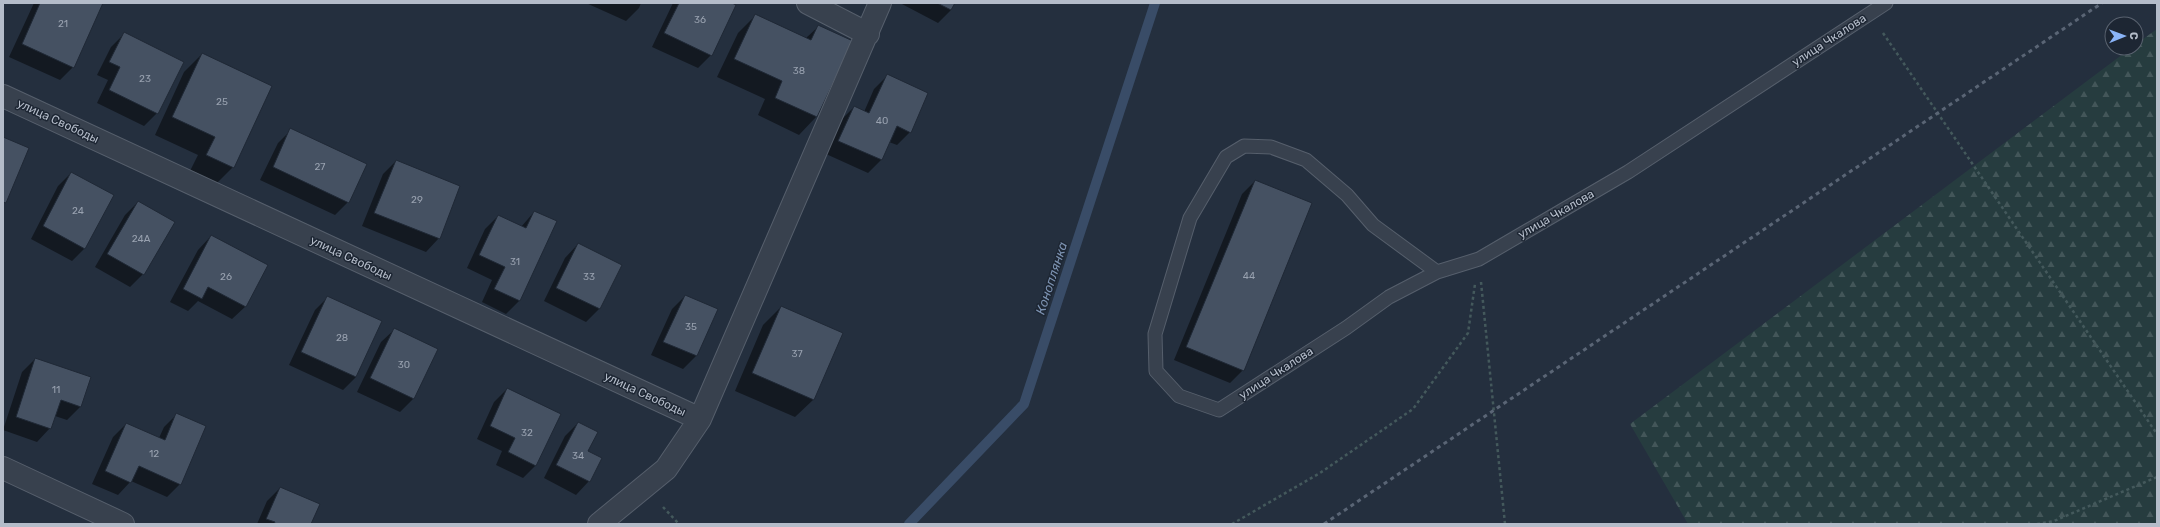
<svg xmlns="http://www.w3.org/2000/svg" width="2160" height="527" viewBox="0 0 2160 527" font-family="Rubik,sans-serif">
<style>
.forest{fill:url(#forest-firs)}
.shadow{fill:#0007}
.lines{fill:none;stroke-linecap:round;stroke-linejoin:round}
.stream{stroke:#394c67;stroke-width:10}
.building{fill:#455162;stroke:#1f2835}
.lane-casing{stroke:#565f6c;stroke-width:15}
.street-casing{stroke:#565f6c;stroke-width:24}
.path{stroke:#44595c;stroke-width:2.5;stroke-dasharray:3 3;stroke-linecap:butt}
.lane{stroke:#38414e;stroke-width:13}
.street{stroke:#38414e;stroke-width:22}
.rail{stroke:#5a6575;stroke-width:3;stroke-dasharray:4 4;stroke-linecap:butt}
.labels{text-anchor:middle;stroke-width:3;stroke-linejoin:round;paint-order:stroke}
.number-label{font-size:10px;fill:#98a1af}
.street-label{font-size:12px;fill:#b4bcc9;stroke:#1d2633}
.water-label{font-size:13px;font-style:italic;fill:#7c92b1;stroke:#1d2633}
</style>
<defs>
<pattern id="forest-firs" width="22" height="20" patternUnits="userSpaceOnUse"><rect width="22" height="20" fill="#263c3f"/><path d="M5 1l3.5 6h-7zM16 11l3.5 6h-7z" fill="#435659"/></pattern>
</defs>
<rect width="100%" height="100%" fill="#242f3e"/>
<path class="forest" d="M2157,29V524H1688L1630,424L2131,48H2136V44Z"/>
<path class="shadow" d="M34,3H102L73,67L60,80L9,57Z
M586,3H641L639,8L626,21Z
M673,3H730L711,55L698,68L652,47Z
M900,3H954L951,10L938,23Z
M756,15L806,38L819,26L852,41L816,117L799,135L758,115L765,99L717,77L738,33Z
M124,34L157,113L144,126L97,103L108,80L97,75L111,47Z
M202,54L233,167L215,185L189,173L198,155L155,135L184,72Z
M887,76L910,132L897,145L889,142L881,160L868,173L826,154L841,120L854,107L864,112L874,89Z
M291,130L348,202L335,215L260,180L278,143Z
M396,161L439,238L426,252L362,226L383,174Z
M71,173L85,248L72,261L31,239L58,186Z
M1255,181L1243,370L1230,383L1174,360L1242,194Z
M138,202L143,274L130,287L95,267L125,215Z
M534,212L520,300L506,314L482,302L492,280L467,268L485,229L498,216L521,227Z
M211,236L246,306L232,319L198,301L188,311L170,302L198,250Z
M578,244L620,265L599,309L586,322L544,301L565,258Z
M685,296L716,310L696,356L683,369L651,355L672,309Z
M328,297L356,377L343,390L289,365L315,310Z
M781,307L842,334L813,400L795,417L735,391L763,325Z
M395,329L436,349L413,399L400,412L357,392L381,342Z
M35,359L90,377L80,407L67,420L55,416L50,428L37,442L3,430L22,372Z
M507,389L536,465L523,478L496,465L502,451L477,439L494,402Z
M177,414L180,484L167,497L131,481L118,495L92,484L113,437L126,424L159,438L164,427Z
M578,423L587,452L589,481L576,495L544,478L565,436Z
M280,488L310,524H257L267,501Z"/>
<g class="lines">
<path class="stream" d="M909,524L1024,404L1155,3"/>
</g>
<path class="building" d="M40,3H103L74,68L22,44Z
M679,3H732L736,5L712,56L664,33Z
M937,3H955L951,10Z
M755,14L811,40L818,25L853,41L817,117L775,98L782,81L734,59Z
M124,32L184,62L158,114L109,90L120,67L109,62Z
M202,53L272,86L234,168L206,155L215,137L172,117Z
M887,74L928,93L911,133L897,126L882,160L838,141L854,106L869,113Z
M290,128L367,164L349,203L273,167Z
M3,137L29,148L6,203L3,202Z
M396,160L460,186L440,239L374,213Z
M71,172L114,195L85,249L43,226Z
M1255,180L1312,203L1244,371L1186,347Z
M138,201L175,222L144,275L107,254Z
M534,211L557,221L520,301L494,289L505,267L479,255L498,215L526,228Z
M211,235L268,265L246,307L208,287L202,299L183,289Z
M578,243L622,265L600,309L556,288Z
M685,295L718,309L697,356L663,342Z
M327,296L382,321L356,377L301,352Z
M781,306L843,333L814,400L752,373Z
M394,328L438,349L414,399L370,378Z
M35,358L91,377L81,407L61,400L51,429L16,417Z
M507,388L561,414L536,466L508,452L515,438L490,426Z
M176,413L206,426L181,485L139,466L131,483L105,471L126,423L165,440Z
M578,422L598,432L588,451L602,458L590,482L556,465Z
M280,487L320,504L311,524H274L275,522L266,519Z"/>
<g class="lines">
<defs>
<path id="lane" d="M1437,272L1373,225L1347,195L1306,160L1271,147L1244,146L1226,157L1190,218L1155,334L1156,371L1179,396L1219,410L1346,328L1389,297L1437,272L1479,259L1628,172L1886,3"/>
<path id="street" d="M808,3L868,34
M3,96L700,419
M3,468L123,524
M599,524L666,469L700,419L880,3"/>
</defs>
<use href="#lane" class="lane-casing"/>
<use href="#street" class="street-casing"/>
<path class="path" d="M1883,33L2157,434
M1481,282L1505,524
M663,507L679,524
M1232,524L1320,473L1413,409L1468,333L1475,284
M2037,524L2054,521L2157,477"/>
<use href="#lane" class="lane"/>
<use href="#street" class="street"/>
<path class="rail" d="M1324,524L2102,3"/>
</g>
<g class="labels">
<g class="number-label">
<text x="700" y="23">36</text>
<text x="63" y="27">21</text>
<text x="799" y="74">38</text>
<text x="145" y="82">23</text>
<text x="222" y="105">25</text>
<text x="882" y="124">40</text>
<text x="320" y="170">27</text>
<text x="417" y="203">29</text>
<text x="78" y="214">24</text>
<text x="141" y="242">24А</text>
<text x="515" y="265">31</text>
<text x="1249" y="279">44</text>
<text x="226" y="280">26</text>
<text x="589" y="280">33</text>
<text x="691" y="330">35</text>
<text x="342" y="341">28</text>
<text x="797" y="357">37</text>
<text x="404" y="368">30</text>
<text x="56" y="393">11</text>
<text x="527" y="436">32</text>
<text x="154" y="457">12</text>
<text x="578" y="459">34</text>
</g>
<g class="street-label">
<text transform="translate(1829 40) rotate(-33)" y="4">улица Чкалова</text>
<text transform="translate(58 121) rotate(25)" y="4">улица Свободы</text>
<text transform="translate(1556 214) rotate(-30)" y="4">улица Чкалова</text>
<text transform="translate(351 258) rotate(25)" y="4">улица Свободы</text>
<text transform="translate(1276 373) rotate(-33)" y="4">улица Чкалова</text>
<text transform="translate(645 394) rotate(25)" y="4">улица Свободы</text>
</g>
<g class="water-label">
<text transform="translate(1051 278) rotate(-72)" y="5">Коноплянка</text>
</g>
</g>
<rect width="2160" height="527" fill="none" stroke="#b4bcc9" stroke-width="8"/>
<g transform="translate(2124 36) rotate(89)"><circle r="19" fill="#1d2633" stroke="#59626f"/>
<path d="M0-3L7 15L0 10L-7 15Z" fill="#8ab4f8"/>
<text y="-6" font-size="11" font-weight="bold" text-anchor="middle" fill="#b4bcc9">С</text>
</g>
</svg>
